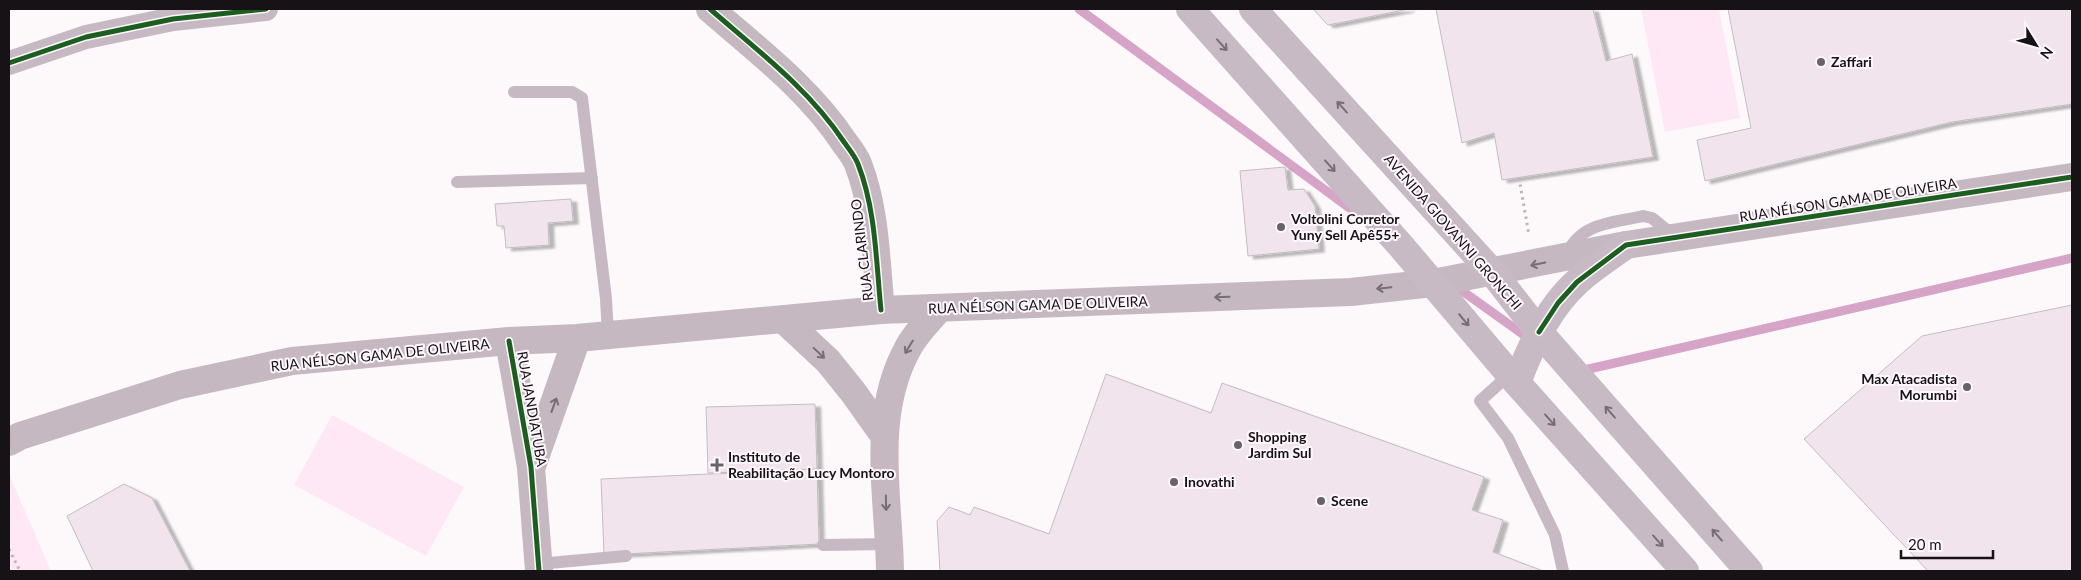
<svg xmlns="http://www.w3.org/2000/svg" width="2081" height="580" viewBox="0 0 2081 580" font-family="Lato,sans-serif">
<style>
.green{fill:#fee8f6}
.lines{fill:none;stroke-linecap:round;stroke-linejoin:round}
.stream{stroke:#d6a4c6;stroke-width:9}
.building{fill:#f1e4ed;stroke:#c2bec1;filter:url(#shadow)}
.path{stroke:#bfb4bb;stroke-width:3;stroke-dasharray:2.5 4;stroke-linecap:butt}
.lane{stroke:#c7b9c3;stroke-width:12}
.street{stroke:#c7b9c3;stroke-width:24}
.secondary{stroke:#c6b8c1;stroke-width:28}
.primary{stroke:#c7bac4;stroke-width:28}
.cycleway-casing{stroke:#fef8fc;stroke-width:8}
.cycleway{stroke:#1b5e20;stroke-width:5}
.oneway{stroke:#776e75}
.oneway2{stroke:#776d74}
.poi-dot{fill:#676366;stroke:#fef8fc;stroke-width:2}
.labels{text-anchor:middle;stroke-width:4;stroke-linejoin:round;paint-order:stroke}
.poi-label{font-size:14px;font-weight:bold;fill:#161215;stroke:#fef8fc;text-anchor:start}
.street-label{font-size:14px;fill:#161215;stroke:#fef8fc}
</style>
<defs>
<filter id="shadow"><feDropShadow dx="5.5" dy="3" stdDeviation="1" flood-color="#0004"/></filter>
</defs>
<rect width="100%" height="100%" fill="#fdf9fb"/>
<path class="green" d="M1641,9H1719L1740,118L1665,132Z
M332,415L464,487L426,556L294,485Z
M9,474L51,571H9Z"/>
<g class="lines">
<path class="stream" d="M1079,9L1355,212
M1454,285L1531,340
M1580,371L2072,258"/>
</g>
<path class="building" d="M1313,9H1409L1328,25Z
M1436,9H1593L1606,61L1632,54L1653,157L1502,180L1494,133L1462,143Z
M1728,9H2072V104L1952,122L1705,181L1697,140L1751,128Z
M1285,167L1288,190L1304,189L1315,206L1319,249L1248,256L1240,171Z
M571,199L573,221L548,223L549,245L506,248L504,226H497L495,204Z
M2072,305V571H1928L1804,439L1922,336Z
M1106,374L1211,413L1222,383L1484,477L1472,510L1503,520L1493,552L1543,571H940L937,521L949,507L970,515L974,507L1049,534Z
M815,404L817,469L708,473L706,407Z
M817,469L819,544L604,555L601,479Z
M124,484L152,498L190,571H93L67,516Z"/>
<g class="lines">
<path class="path" d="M1519,178L1529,235
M9,549L20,571"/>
<path class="lane" d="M514,92H572L582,98L606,299L608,335
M457,182L592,178
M1567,254C1581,222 1614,223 1643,216L1652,218L1674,236
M1510,374L1480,401L1508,438L1555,535L1563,571
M823,545L889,544
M538,564L626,556"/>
<path class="street" d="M9,63L86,37L173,19L266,9"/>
<path class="secondary" d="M710,9C757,50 809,89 844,142C849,149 855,156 858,164C876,210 876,262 881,310
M783,319L828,361L853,392L885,437
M509,341L531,467L539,571
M9,442L20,436L180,385L292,361L509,341L577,338L881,310L1351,292L1433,283L1626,245L2072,177
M532,466L577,338
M890,571C889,497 870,417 908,348C916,333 928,321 939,309"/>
<path class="primary" d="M1190,9L1401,246L1517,383L1685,571
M1253,9L1493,273L1539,332L1749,571
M1517,383C1530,347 1548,308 1577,282C1592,268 1610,257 1626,245"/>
<defs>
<path id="cycleway" d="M710,9C757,50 809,89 844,142C849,149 855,156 858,164C876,210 876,262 881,310
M9,63L86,37L173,19L266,9
M1539,332L1558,303L1577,282L1626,245L2072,177
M509,341L531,467L539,571"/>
</defs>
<use href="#cycleway" class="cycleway-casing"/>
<use href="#cycleway" class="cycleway"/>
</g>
<defs><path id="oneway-shaft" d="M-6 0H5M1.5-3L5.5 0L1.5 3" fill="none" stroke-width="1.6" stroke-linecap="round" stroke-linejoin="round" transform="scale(1.25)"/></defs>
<g class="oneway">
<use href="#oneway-shaft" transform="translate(1222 45) rotate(48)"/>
<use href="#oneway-shaft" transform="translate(1342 107) rotate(-132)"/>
<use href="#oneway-shaft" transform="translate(1330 166) rotate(48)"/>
<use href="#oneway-shaft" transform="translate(1464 320) rotate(50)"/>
<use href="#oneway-shaft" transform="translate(1610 412) rotate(-131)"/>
<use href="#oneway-shaft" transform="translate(1550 420) rotate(48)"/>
<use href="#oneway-shaft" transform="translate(1717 535) rotate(-131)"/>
<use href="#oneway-shaft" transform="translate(1658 541) rotate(48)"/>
</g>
<g class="oneway2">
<use href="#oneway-shaft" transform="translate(1538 264) rotate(168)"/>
<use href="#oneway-shaft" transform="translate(1384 288) rotate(174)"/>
<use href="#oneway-shaft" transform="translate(1222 297) rotate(178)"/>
<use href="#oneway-shaft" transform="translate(909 347) rotate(121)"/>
<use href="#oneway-shaft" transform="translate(819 353) rotate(43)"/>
<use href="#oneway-shaft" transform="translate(554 405) rotate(-70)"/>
<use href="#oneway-shaft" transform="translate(886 503) rotate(89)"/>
</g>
<g class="poi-dot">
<circle cx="1821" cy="62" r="5"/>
<circle cx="1281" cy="227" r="5"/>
<circle cx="1967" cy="387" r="5"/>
<circle cx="1238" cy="445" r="5"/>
<path d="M714.5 457.5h5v5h5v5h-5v5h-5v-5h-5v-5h5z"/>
<circle cx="1174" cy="482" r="5"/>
<circle cx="1321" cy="501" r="5"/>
</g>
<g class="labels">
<g class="poi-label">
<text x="1831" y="67">Zaffari</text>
<text x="1291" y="224">Voltolini Corretor<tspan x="1291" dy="16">Yuny Sell Apê55+</tspan></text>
<text x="1957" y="384" text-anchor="end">Max Atacadista<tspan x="1957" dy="16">Morumbi</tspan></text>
<text x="1248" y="442">Shopping<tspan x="1248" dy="16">Jardim Sul</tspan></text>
<text x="728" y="462">Instituto de<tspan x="728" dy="16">Reabilitação Lucy Montoro</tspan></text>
<text x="1184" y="487">Inovathi</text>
<text x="1331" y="506">Scene</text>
</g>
<g class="street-label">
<text transform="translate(1848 200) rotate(-9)" y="5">RUA NÉLSON GAMA DE OLIVEIRA</text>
<text transform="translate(1453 232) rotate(49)" y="5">AVENIDA GIOVANNI GRONCHI</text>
<text transform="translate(862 250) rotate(-97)" y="5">RUA CLARINDO</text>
<text transform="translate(1038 305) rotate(-2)" y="5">RUA NÉLSON GAMA DE OLIVEIRA</text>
<text transform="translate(380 355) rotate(-6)" y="5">RUA NÉLSON GAMA DE OLIVEIRA</text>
<text transform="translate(532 409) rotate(80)" y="5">RUA JANDIATUBA</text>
</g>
</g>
<rect width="2081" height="580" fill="none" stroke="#161215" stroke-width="20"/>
<g transform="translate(2036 45) rotate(127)" stroke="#fef8fc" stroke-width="4" paint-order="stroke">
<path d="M0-4L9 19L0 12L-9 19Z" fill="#161215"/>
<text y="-8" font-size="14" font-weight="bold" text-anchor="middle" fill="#161215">N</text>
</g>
<path d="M1901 550v8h92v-8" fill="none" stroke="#161215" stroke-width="2.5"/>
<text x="1908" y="550" font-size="15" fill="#161215" stroke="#fef8fc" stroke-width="4" paint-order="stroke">20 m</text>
</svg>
